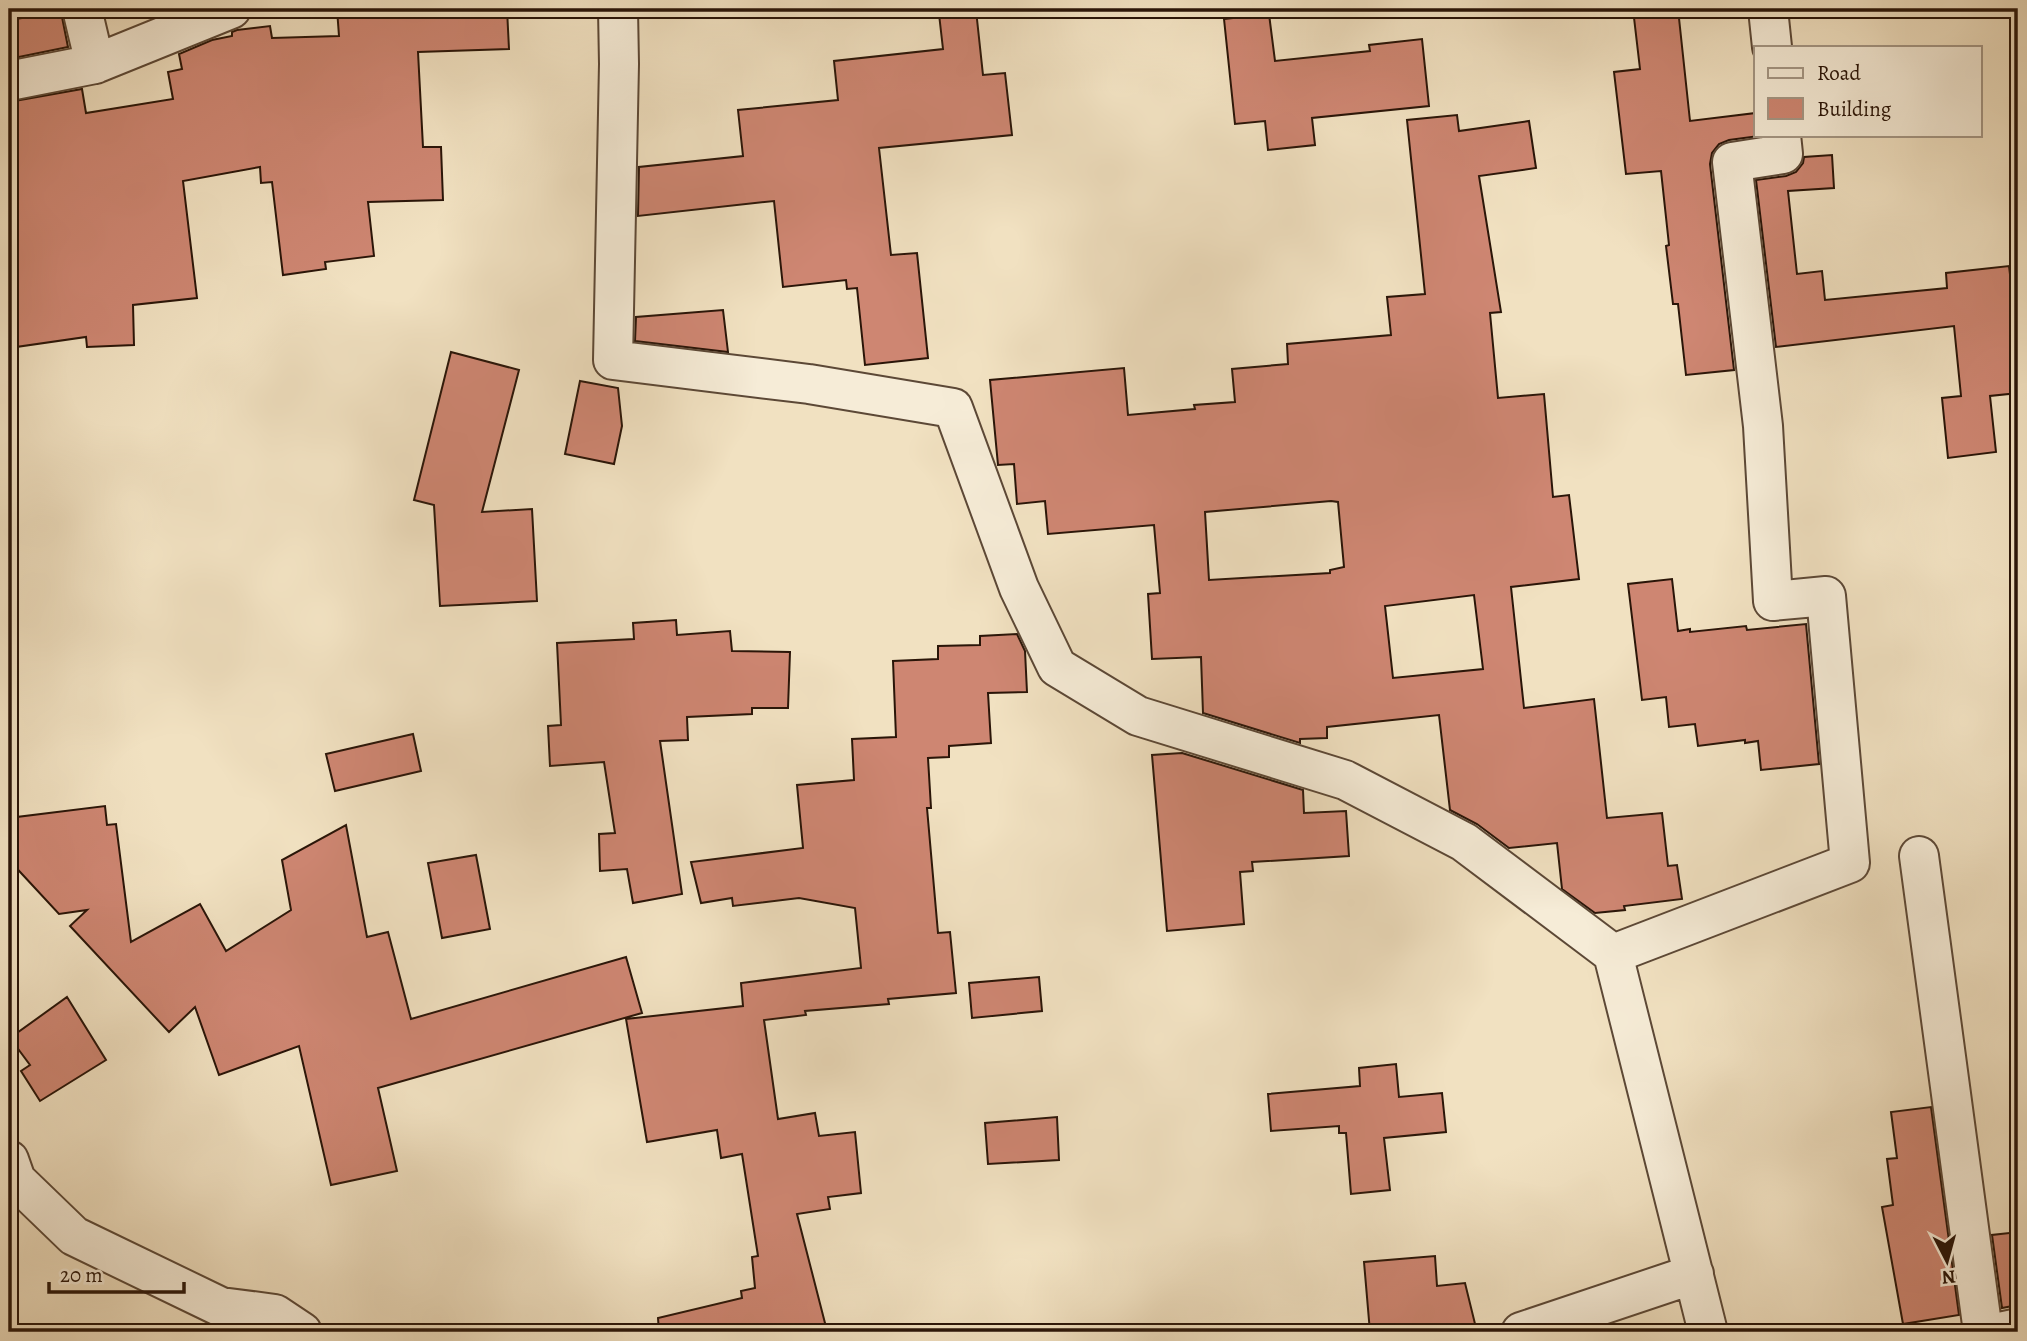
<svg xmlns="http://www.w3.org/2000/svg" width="2027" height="1341" viewBox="0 0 2027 1341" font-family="Alegreya,serif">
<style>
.building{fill:#ce8672;stroke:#2a1508;stroke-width:2;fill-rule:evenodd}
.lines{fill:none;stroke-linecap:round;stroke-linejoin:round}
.minor-casing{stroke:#5c4836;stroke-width:42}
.minor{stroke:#f6ecd7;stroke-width:38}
</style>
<rect width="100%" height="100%" fill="#f1e1c1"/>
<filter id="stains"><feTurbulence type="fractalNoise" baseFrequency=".00286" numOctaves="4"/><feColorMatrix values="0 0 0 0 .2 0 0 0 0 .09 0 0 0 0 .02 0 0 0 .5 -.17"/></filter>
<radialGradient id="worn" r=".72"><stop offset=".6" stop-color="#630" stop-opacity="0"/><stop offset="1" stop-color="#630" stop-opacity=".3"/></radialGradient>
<path class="building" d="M337,9H507L509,49L418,52L423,147H441L443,200L368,202L374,256L325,262L326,269L283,275L272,182L261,183L260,167L183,181L197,298L133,305L134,345L87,347L86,337L9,348V172L14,171L9,134V102L82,89L86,113L173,99L168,72L182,69L179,54L212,40L232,36V32L237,30L270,26L272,38L339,36Z
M1633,9H1678L1690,121L1756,113V135L1759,136L1729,140L1719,144L1712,153L1710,164L1734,370L1686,375L1678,304H1673L1666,246L1669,245L1661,171L1626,174L1614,72L1640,69Z
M976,10L983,75L1005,73L1012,135L879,148L891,255L917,253L928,358L865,365L857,288L847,289L846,280L783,287L774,201L638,216L639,167L743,156L738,110L838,100L834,61L943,49L939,14Z
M61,12L68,47L9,59V20Z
M1269,14L1275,61L1370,51L1369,45L1422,39L1429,106L1312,118L1315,145L1268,150L1265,121L1235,124L1224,19Z
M1457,115L1459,131L1529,121L1536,168L1479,176L1501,312L1490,313L1498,398L1544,394L1553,497L1569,495L1579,579L1511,587L1524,708L1594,699L1607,818L1662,813L1668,866L1677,865L1682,899L1624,906L1625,910L1595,913L1562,889L1557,843L1509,848L1477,824L1450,810L1439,715L1327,727V738L1300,739V743L1203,713L1201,657L1152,659L1148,594L1160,593L1154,525L1048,534L1045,501L1017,504L1014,464L998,465L990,380L1124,368L1128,415L1195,409L1194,405L1235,402L1232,369L1288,364L1287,344L1391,335L1387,297L1425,294L1407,120ZM1331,501L1338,502L1344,567L1330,570V573L1209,580L1205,512ZM1474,595L1483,669L1393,678L1385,606Z
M1832,155L1834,188L1788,191L1797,274L1822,271L1825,300L1947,288L1946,273L2009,266L2018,342V393L1990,396L1996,452L1948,458L1942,398L1961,396L1954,326L1776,347L1756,180L1786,176L1796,172L1803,163L1804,157Z
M723,310L728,352L635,341L636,317Z
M451,352L519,370L482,512L532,509L537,601L440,606L434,505L414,500Z
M580,381L618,388L622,426L614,464L565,454Z
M1672,579L1678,631L1690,629V632L1746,626L1747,630L1806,624L1819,764L1761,770L1758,741L1745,743V740L1698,746L1695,724L1669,727L1666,697L1642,700L1628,584Z
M676,620L677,635L730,631L732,651L790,652L788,708H752V714L687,717L688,740L660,741L682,894L633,903L627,869L600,871L599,834L615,833L604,762L550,766L548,726L561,725L557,643L634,639L633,623Z
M1017,634L1025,651L1027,692L988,693L991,743L949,746V757L928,758L931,808H927L938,933L950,932L956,993L888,999L889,1004L805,1011L806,1015L764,1020L778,1119L815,1113L819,1136L855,1132L861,1193L828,1197L830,1209L797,1214L826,1327L795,1332H659L658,1318L742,1298L741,1291L755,1288L752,1257L758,1256L742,1154L721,1158L717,1130L647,1142L626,1019L743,1006L741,983L861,968L855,908L799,898L733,906L732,898L701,903L691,862L803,848L797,785L854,780L852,739L896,737L893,661L938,659V646L980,645V636Z
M413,734L421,771L335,791L326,754Z
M1182,753L1303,790L1304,813L1346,811L1349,856L1252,862L1253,871L1240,872L1244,924L1167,931L1152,755Z
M105,806L107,825L116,824L131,942L200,904L226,951L291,910L282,860L346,825L367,937L388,932L411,1019L626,957L642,1013L378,1088L397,1171L331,1185L299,1046L219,1075L195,1007L169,1032L70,926L87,910L59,914L9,860V818Z
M476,855L490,929L442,938L428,863Z
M1039,977L1042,1011L972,1018L969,983Z
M67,997L106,1060L40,1101L21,1071L30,1065L10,1038Z
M1396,1064L1399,1097L1442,1093L1446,1132L1384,1138L1390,1190L1351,1194L1346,1133H1339V1126L1271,1131L1268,1094L1360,1086L1359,1068Z
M1931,1107L1959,1315L1903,1324L1882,1207L1893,1205L1887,1159L1897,1158L1891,1112Z
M1057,1117L1059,1160L988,1164L985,1123Z
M2018,1232V1305L2002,1308L1992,1235Z
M1435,1256L1437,1286L1465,1283L1477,1332H1370L1364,1262Z"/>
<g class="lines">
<defs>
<path id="minor" d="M82,9L95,64
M618,9L619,64L613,360L809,384L953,408L1019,588L1057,667L1138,716L1345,780L1464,842L1613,954L1708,1332
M1768,9L1772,47
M9,81L95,64L231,9
M1919,856L1983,1332
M1613,954L1850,863L1826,596L1773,601L1763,426L1732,162L1783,154L1781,135
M9,1160L16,1180L74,1236L221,1307L275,1314L302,1332
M1521,1332L1694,1274
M1999,1332L2018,1328"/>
</defs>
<use href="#minor" class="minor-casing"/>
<use href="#minor" class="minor"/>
</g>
<rect width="2027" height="1341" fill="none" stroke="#f1e1c1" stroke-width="35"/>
<rect x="10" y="10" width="2006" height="1320" fill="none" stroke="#2a1508" stroke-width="3.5"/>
<rect x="18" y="18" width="1992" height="1306" fill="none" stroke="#2a1508" stroke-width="2"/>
<rect x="1754" y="46" width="228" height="91" fill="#f6ecd7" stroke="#a49684" stroke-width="2"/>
<rect x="1768" y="68" width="35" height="10" fill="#f6ecd7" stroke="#a49684" stroke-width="2"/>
<text x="1817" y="80" font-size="21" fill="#2a1508">Road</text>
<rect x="1768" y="98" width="35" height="21" fill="#ce8672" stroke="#a49684" stroke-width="2"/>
<text x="1817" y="116" font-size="21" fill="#2a1508">Building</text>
<g transform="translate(1947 1261) rotate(174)" stroke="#f6ecd7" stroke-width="5" paint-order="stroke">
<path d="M0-5L12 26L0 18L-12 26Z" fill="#2a1508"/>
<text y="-10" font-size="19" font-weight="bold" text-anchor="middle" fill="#2a1508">N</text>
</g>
<path d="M49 1282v10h135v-10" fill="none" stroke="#2a1508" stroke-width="3.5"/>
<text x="60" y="1282" font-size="21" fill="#2a1508" stroke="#f6ecd7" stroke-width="5" paint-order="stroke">20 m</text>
<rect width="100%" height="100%" filter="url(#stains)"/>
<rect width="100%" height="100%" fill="url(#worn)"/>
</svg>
